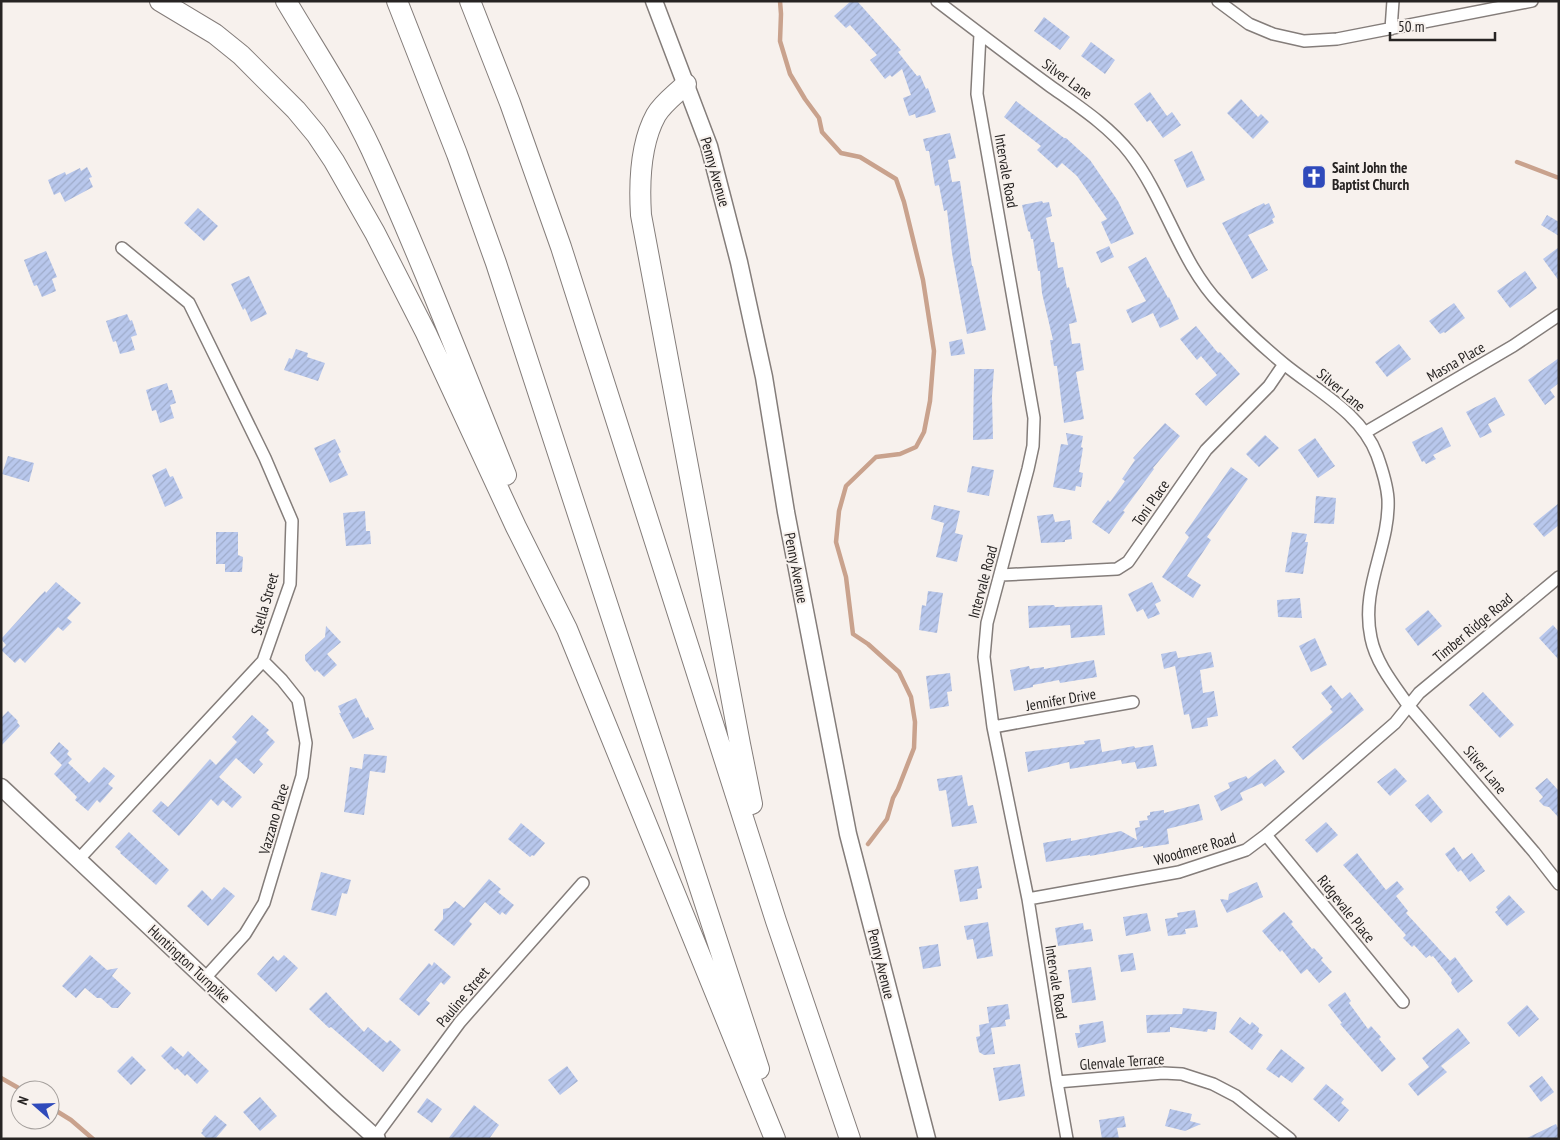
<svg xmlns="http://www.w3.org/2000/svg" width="1560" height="1140" viewBox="0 0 1560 1140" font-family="'PT Sans Narrow',sans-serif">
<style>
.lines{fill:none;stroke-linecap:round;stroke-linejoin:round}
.stream{stroke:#c9a28d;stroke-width:4.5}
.building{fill:url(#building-hatch)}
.minor-casing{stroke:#847d7a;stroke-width:14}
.secondary-casing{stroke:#847d7a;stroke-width:19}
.motorway-casing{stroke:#847d7a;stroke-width:22}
.minor{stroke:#fff;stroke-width:11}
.secondary{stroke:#fff;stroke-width:16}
.motorway{stroke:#fff;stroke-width:20}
.labels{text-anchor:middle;stroke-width:4;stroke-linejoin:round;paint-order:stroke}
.street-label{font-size:15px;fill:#272423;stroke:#f7f1ed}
.poi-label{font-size:15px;font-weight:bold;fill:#272423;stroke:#f7f1ed;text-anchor:start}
</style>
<defs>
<pattern id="building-hatch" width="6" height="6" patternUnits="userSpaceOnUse" patternTransform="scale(1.25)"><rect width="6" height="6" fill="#b8c7ec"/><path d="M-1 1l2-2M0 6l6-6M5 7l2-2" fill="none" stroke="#9eabca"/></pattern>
</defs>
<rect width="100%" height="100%" fill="#f7f1ed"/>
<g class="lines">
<path class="stream" d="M780,1L781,14L780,41L790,74L805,99L819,118L822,132L841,153L860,157L896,179L904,202L923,280L934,351L930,401L924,432L916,447L900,454L876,457L846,486L839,511L836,542L846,577L853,634L868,644L899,672L911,697L915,722L914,748L898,789L893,798L887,819L868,844
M1517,162L1559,178
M1,1078L22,1090
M50,1107L71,1120L93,1139"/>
</g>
<path class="building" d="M851,1H857L901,50L898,52L917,76L920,75L926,89L928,88L936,112L916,118L915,114L909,116L903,98L911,95L902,69L892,77L890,75L885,79L870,60L877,55L850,25L846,28L834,16Z
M1044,17L1070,37L1060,50L1034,31Z
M1091,42L1115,60L1105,74L1081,56Z
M1150,92L1167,116L1172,112L1181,125L1163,138L1150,120L1147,122L1134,104Z
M1241,99L1258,117L1261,114L1269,122L1253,139L1227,113Z
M1016,101L1064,138H1066L1090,160L1118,201L1134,234L1111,244L1101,222L1107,219L1077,176L1062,163L1057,168L1037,150L1041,146L1004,117Z
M950,133L956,158L948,160L952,182L960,181L972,266H973L986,330L967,334L952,253L947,210L944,211L939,185L935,186L929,151H926L923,139Z
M1192,151L1205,180L1187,188L1174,160Z
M87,167L92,177L89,178L93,187L65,202L60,192L54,195L48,180L65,172L66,175L80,168L81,171Z
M1042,201L1043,203L1049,202L1052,216L1046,218L1051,242H1054L1058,268L1063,267L1067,288L1069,287L1077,322L1069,324L1072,344L1080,343L1084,370L1076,372L1084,419L1064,423L1057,366H1054L1050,340H1053L1042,293L1040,271H1038L1033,239H1031L1030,232L1028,231L1022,205Z
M1264,203L1265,205L1269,203L1275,217L1272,219L1274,223L1248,235L1268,270L1252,279L1222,223Z
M198,208L218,226L204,241L184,223Z
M1547,215L1559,222V236L1541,225Z
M1109,246L1114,257L1101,263L1096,252Z
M1559,247V281L1543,259Z
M46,251L57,277L52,279L56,291L42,297L37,285L34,286L24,260Z
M1146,257L1168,298L1169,297L1179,319L1160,328L1153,313L1132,323L1126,310L1146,301L1128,267Z
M1525,271L1537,288L1510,308L1497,291Z
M249,276L267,314L251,322L245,308L243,310L231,284Z
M1454,303L1465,318L1445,333L1444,332L1440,334L1429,321Z
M127,314L130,321L132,320L137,335L131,337L135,350L120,354L116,341L113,342L106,321Z
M1196,326L1218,353L1220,352L1240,374L1206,406L1195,394L1217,375L1201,356L1197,360L1180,339Z
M962,339L965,354L951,356L949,342Z
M1399,344L1411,359L1387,377L1375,362Z
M296,349L308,353L307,357L325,363L318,381L284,370L289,358L292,359Z
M1559,358V383L1550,390L1555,397L1545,405L1528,380Z
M974,369H994L992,396L993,439L973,440Z
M167,383L169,390H172L176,403L170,405L174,418L160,423L156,410L152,411L146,390Z
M1495,397L1505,415L1488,424L1492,432L1480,438L1466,412Z
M1165,423L1180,436L1153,468L1154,469L1123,511L1125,512L1109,534L1092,522L1108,500L1110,502L1125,481L1122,479L1135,460L1133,458Z
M1442,427L1451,446L1433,455L1436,459L1426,464L1424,461L1422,462L1412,442Z
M1066,433L1083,436L1081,447L1083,448L1079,472L1083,473L1081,487L1076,486L1075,491L1053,487L1061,444L1068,445Z
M1265,435L1279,448L1259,467L1246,454Z
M1315,438L1335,466L1318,478L1298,450Z
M335,439L341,452L338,454L348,475L330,483L314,448Z
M8,456L34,463L29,482L2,474Z
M972,466L994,470L989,496L967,492Z
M1231,467L1248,479L1207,537L1211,540L1187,576L1201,585L1193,598L1162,577L1189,537L1185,533Z
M166,468L170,477L173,476L183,498L165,507L152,475Z
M1316,496L1336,498L1334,524L1314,523Z
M1559,503V525L1544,537L1533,524Z
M934,505L960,511L955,533L963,535L957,562L936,557L944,523L931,519Z
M365,511L366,531H370L371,544L346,546L343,513Z
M1053,514L1055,522L1070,520L1072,539L1065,540V542L1041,543L1037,516Z
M216,532H238V555L243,557L242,572H225V564H216Z
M1292,532L1307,534L1305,542H1308L1303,574L1285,572Z
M56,582L81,603L67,618L72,622L63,631L58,627L25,663L20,658L15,663L1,650L6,645L1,639L40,596L45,591L46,593Z
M1152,582L1161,601L1155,604L1160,614L1148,619L1143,609L1137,612L1128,594Z
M928,591L943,593L937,633L919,630L922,605L926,606Z
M1300,598L1302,618L1278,617L1277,600Z
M1054,605L1055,607L1102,605L1105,635L1071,638L1070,625L1029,628L1028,606Z
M1428,610L1442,626L1418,646L1405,629Z
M1553,625L1559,632V660L1539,638Z
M326,626L341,642L327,654L337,665L324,677L317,670L315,672L305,660V655L325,637Z
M1315,638L1327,665L1311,672L1299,646Z
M1176,651L1178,658L1211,652L1214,667L1200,670L1203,693L1214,691L1218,716L1207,718L1208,726L1192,729L1189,714L1184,715L1175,666L1164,669L1161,654Z
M1094,660L1097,677L1060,683L1059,680L1033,685V687L1014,691L1010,670L1029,666L1030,669L1044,667V669Z
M950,673L952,691L947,692L949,706L930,709L926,676Z
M1331,685L1342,699L1350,692L1364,710L1303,760L1292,747L1333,712L1330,709L1332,707L1321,693Z
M1483,692L1514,725L1500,738L1469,705Z
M356,698L366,718L368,717L374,729L353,739L339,713H341L338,706Z
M8,711L18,721L17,722L20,726L1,746V718Z
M252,715L269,730L266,733L275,742L259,760L263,764L254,774L236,758L219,777L242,797L232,808L223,800L218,806L211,799L179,836L152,811L161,801L168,807L210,759L216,765L237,742L232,737Z
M1100,739L1102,752L1134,746L1135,748L1153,745L1157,766L1137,769L1135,762L1122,764L1121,760L1070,769L1069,762L1028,772L1025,752L1085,744L1084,741Z
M59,742L69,751L67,754L72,759L68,763L89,783L104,767L115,776L108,784L113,788L100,803L97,800L88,811L75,800L77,797L54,774L62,765L50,753Z
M364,754L387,756L385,773L370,771L364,815L344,812L350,767L362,769Z
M1275,759L1285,772L1265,787L1262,783L1240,793L1243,800L1221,811L1214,796L1230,788L1228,783L1246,776L1248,779Z
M1395,768L1407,781L1390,796L1377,782Z
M962,775L968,806L973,805L977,823L952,827L946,790L939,791L937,779Z
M1547,778L1559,791V818L1549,807L1544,806L1539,801L1543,797L1535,788Z
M1428,794L1443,812L1431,823L1415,805Z
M1199,804L1203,820L1167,829L1169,844L1143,848V846L1090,856V855L1046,862L1043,843L1071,838V841L1121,831L1137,840L1135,828L1140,827L1139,821L1148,820L1147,816L1150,815V812L1164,810V813Z
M1326,822L1338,835L1317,853L1305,840Z
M521,823L545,843L534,856L532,855L530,857L508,839Z
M129,832L169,870L156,885L120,853L121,852L115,847Z
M1454,847L1463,860L1472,853L1485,871L1470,882L1461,870L1458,872L1445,854Z
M1357,853L1386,890L1397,881L1404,889L1396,896L1408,911L1406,913L1450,961L1455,957L1473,981L1458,993L1451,983L1452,980L1433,956L1431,957L1430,955L1426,958L1414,945L1412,947L1403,938L1406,935L1343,865Z
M978,866L982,888L977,889L978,899L960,902L954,870Z
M321,872L351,880L347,894L342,893L336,916L311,910Z
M489,879L501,889L498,892L514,905L506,915L502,912L500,915L485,902L469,921L472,924L454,946L434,930L443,919V909L449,908L455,901L464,908Z
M1257,882L1263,897L1227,913L1220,899L1228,900L1229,894Z
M224,887L235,896L208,926L187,906L202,890L212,900Z
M1509,895L1525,912L1507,926L1495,912L1498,910L1496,907Z
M1195,910L1198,927L1185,929L1186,934L1168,936L1165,919L1178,917L1177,913Z
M1284,912L1293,922L1291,924L1312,949L1314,948L1323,958L1321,960L1332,972L1319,983L1307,969L1301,974L1282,950L1280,952L1262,931Z
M1147,913L1151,931L1126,936L1123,917Z
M988,922L993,956L977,959L973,939L967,940L964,926Z
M1083,923L1084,930L1091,929L1093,941L1058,946L1055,928Z
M938,944L941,966L923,969L919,947Z
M1133,953L1136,970L1121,972L1118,955Z
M90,955L107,970L118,968L112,976L131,993L118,1008H112L101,998H97L85,988L76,998L62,986Z
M284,955L298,968L276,992L257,974L273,956L278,961Z
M434,962L451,977L444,985L441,982L426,1000L430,1003L419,1016L399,999L429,963L432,966Z
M1091,967L1096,1000L1072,1003L1068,970Z
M326,992L364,1032L368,1027L387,1043L390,1040L401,1050L383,1072L331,1027L329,1028L309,1009Z
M1345,992L1351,1001L1349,1003L1368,1029L1371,1026L1381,1037L1379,1039L1396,1059L1382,1072L1340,1024L1342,1023L1328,1005Z
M1008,1004L1010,1019L1005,1020L1006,1026L991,1028L995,1054L984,1055L979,1052L976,1037L980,1036L979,1025L989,1023L987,1007Z
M1527,1005L1539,1019L1519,1037L1507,1023Z
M1183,1008L1217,1012L1215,1030L1208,1029L1207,1032L1170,1027V1032L1147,1033L1146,1015L1182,1014Z
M1240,1017L1250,1025L1252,1022L1259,1028L1258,1032L1263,1035L1252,1050L1229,1032Z
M1103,1021L1106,1042L1078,1048L1075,1033H1080L1079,1025Z
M1458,1028L1470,1043L1441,1066L1447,1072L1418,1096L1408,1084L1429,1067L1422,1058Z
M171,1046L183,1057L188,1051L209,1071L197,1084L187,1074L185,1076L177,1068L175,1070L161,1056Z
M1281,1049L1305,1068L1292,1083L1281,1075L1279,1078L1266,1069Z
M132,1056L146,1070L131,1085L117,1071Z
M1020,1064L1025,1096L999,1101L993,1068Z
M567,1066L578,1081L560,1095L548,1080Z
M1542,1076L1554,1092L1541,1102L1529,1086Z
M1326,1084L1344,1099L1341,1103L1349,1110L1339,1122L1313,1099Z
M260,1097L277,1116L260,1131L243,1112Z
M427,1098L442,1109L432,1123L417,1112Z
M474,1105L499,1125L489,1139H448Z
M1170,1109L1192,1114L1190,1121L1201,1124L1185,1131L1165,1126Z
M215,1115L227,1125L215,1139H207L201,1133L203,1131L202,1130Z
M1124,1116L1126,1127L1117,1128L1119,1139H1102L1099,1120Z
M1556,1124L1559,1130V1139H1525Z"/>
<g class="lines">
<defs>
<path id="minor" d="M937,1C975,30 1012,58 1050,86C1078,106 1109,126 1130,153C1166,200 1180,263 1221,305C1241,326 1262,346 1284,364C1317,391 1361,413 1377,455C1382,469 1387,484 1388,499C1390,547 1360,587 1371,638C1376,663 1394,685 1408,705L1534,852L1559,884
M1218,1L1249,24L1273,34L1304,41L1337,39L1532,1
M1391,29L1393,1
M980,34L977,94L1034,418L1033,446L1028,469L987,623L984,657L993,727L1028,899L1057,1082L1067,1139
M1366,432L1513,346L1559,315
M1001,575L1117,569L1128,562L1206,450L1269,386L1284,364
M993,727L1133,702
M1266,835L1403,1002
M78,860L263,661L290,584L292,521L265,458L189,303L122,248
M1028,899L1179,872L1246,850L1266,835L1395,723L1419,693L1559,577
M205,978L245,934L264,903L302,776L306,743L298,700L282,680L263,661
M1057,1082L1163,1073L1182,1074L1213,1084L1236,1096L1290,1139
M375,1137L460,1022L583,883"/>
<path id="secondary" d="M654,1L709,146L739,262L764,377L786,512L848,834L927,1139
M1,787L336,1102L377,1139"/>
<path id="motorway" d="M160,1L215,34L241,55L296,110L316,134L334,161L375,233L426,333L516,527L567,629L775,1139
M286,1C315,50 347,98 371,149C420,256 462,366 506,475
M397,1L457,154L496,263L759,1069
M470,1L510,103L561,247L776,921L850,1139
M686,84C676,94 663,103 656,115C640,144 639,183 641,215L740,744L752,804"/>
</defs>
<use href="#minor" class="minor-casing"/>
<use href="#secondary" class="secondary-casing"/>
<use href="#motorway" class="motorway-casing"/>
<use href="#minor" class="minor"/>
<use href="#secondary" class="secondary"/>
<use href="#motorway" class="motorway"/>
</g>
<defs>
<symbol id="church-square" viewBox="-11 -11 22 22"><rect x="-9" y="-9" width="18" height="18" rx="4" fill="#2f4abb" stroke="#f7f1ed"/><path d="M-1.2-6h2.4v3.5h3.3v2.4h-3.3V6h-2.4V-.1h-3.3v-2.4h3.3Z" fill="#fff"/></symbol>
</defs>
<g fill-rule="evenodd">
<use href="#church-square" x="1300" y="163" width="28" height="28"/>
</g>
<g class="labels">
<g class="street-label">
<text transform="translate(1067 79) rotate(36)" y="5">Silver Lane</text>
<text transform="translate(1006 171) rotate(80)" y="5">Intervale Road</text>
<text transform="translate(715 172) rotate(74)" y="5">Penny Avenue</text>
<text transform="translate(1456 362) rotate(-30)" y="5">Masna Place</text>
<text transform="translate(1341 390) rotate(40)" y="5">Silver Lane</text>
<text transform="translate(1151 503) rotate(-55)" y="5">Toni Place</text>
<text transform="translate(796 568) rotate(79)" y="5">Penny Avenue</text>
<text transform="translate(983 582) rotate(-75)" y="5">Intervale Road</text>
<text transform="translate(265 604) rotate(-74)" y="5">Stella Street</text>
<text transform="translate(1473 628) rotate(-40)" y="5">Timber Ridge Road</text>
<text transform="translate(1061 700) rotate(-10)" y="5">Jennifer Drive</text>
<text transform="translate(1485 770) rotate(50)" y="5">Silver Lane</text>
<text transform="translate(274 819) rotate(-74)" y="5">Vazzano Place</text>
<text transform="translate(1195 849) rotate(-16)" y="5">Woodmere Road</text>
<text transform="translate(1346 909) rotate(51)" y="5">Ridgevale Place</text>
<text transform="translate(189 964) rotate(43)" y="5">Huntington Turnpike</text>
<text transform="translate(881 964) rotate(76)" y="5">Penny Avenue</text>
<text transform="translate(1056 982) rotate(81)" y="5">Intervale Road</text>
<text transform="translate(463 997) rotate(-50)" y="5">Pauline Street</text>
<text transform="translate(1122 1062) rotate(-4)" y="5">Glenvale Terrace</text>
</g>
<g class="poi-label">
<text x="1332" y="173">Saint John the<tspan x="1332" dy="17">Baptist Church</tspan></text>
</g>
</g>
<rect width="1560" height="1140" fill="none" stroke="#272423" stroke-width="5"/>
<g transform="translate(35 1105) rotate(290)"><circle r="24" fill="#f7f1ed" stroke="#a49f9c"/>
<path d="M0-4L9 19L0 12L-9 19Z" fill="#2f4abb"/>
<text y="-8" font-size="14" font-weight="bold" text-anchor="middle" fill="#272423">N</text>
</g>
<path d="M1390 32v8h105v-8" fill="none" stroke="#272423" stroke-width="2.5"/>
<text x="1398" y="32" font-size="15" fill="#272423" stroke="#f7f1ed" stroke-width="4" paint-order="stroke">50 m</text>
</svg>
